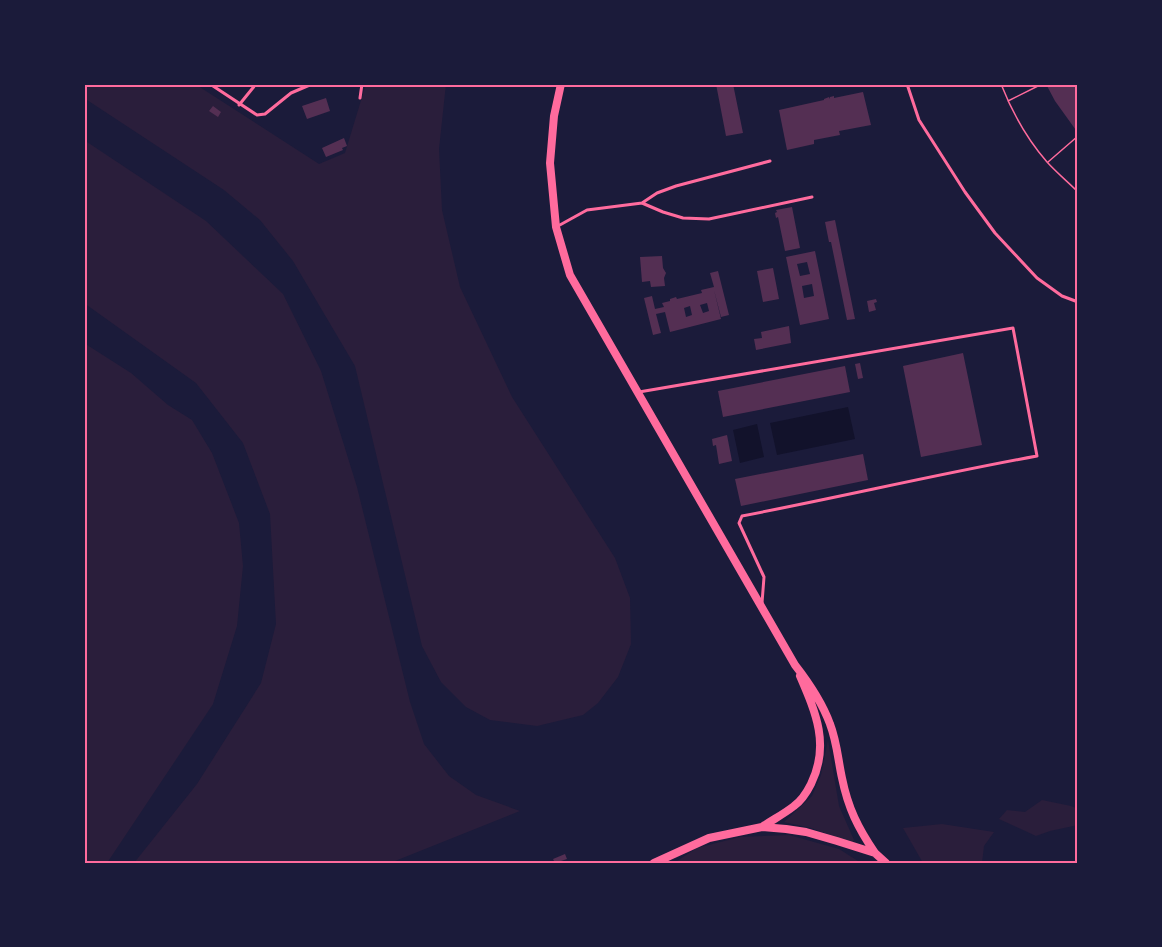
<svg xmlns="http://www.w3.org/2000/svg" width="1162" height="947" viewBox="0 0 1162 947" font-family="'Source Sans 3',sans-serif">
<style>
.green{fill:#2a1e3b}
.water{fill:#12122b}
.building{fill:#542f53;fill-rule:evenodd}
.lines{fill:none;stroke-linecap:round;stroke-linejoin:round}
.path{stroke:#ff6b9d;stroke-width:1.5}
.service{stroke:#ff6b9d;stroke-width:3}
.secondary{stroke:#ff6b9d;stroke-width:8}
.neatline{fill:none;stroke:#ff6b9d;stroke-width:2}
</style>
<rect width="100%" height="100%" fill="#1b1b3a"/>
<path class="green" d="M84,84H195L319,164L345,153L366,84H446L439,149L442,210L460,287L512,397L615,558L630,598L631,644L618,677L598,703L583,715L537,726L490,720L466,707L441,682L422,646L355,366L293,261L260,220L224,190L84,98Z
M84,140L206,221L283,294L321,371L357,487L410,702L424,744L449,776L476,795L520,811L390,863H134L197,784L261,683L276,624L270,514L243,443L196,383L84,303Z
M84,343L131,373L168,405L192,420L212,453L239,523L243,566L237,626L213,704L107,863H84Z
M828,740L839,806L854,840L852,843L811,828L784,822L812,796L821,775Z
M1042,800L1071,806L1078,809V825L1050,831L1036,836L999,819L1007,810L1025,812Z
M942,824L994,832L984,846L982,863H923L903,828Z
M789,835L839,849L861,863H674L697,848L740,837Z"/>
<path class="water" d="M848,407L855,439L777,455L770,423Z
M757,424L764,457L740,463L733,430Z"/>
<path class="building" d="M716,84H733L743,133L726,136Z
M1046,84H1078V133L1055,101Z
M863,92L871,125L839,131L840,135L814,140V144L787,150L779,110L824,100V99L829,97V99L830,97L834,96V98Z
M326,98L330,111L307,119L302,106Z
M213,106L221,112L218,117L209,111Z
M344,138L347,146L342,148L343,150L326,157L322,148Z
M792,207L800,248L785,251L778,217L776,218L775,213L777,212L776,210Z
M835,220L855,319L847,320L831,242H829L825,222Z
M815,251L829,319L800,325L786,257ZM807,262L810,274L800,276L797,264ZM812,284L814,296L804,298L802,286Z
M662,256L663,268L666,273L664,278L665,286L651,287L650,281L642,282L640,257Z
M773,268L779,299L763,302L757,271Z
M718,271L729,315L721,317L714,290L721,319L670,332L665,312L656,314L661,333L653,335L644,298L652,296L655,309L664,307L662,303L670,301V299L676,297L677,299L702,293L701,290L714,287L710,273ZM707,303L709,311L703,313L700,305ZM690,306L692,315L686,317L684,308Z
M876,299L877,302L874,303L876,310L869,312L867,301Z
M789,326L791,343L756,350L754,339L762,338L761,332Z
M963,353L982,445L921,457L903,366Z
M860,363L863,378L858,379L855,364Z
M845,366L850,392L723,417L718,391Z
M727,435L732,461L719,464L716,445L713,446L712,439Z
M863,454L868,480L741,506L735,479Z
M565,854L567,859L555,863L553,859Z"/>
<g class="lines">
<path class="path" d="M1001,84C1012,112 1027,139 1047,162C1057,173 1068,182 1078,192
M1008,101L1042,84
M1048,162L1078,136"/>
<path class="service" d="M210,84L257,115L265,114L291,93L312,84
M907,84L919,120L965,192L995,233L1037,278L1062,296L1078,302
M360,98L362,84
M239,105L256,84
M642,203L657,193L676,186L770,161
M558,226L587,210L642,203L663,212L683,218L709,219L812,197
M639,392L1013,328L1037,456C938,474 841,497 742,516L739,523L764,577L762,603"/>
<path class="secondary" d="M561,84L554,116L550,163L556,227L570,275L795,665C809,683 822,702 830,724C837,742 838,760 842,778C848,808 858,828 875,853
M762,827C772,820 784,814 794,806C801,801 807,792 811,784C830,745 816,713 800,676
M654,863L709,838L762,827L786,829L806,832L837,841L875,853L886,863"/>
</g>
<rect width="1162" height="947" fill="none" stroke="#1b1b3a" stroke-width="171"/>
<rect x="86" y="86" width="990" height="776" class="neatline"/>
</svg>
